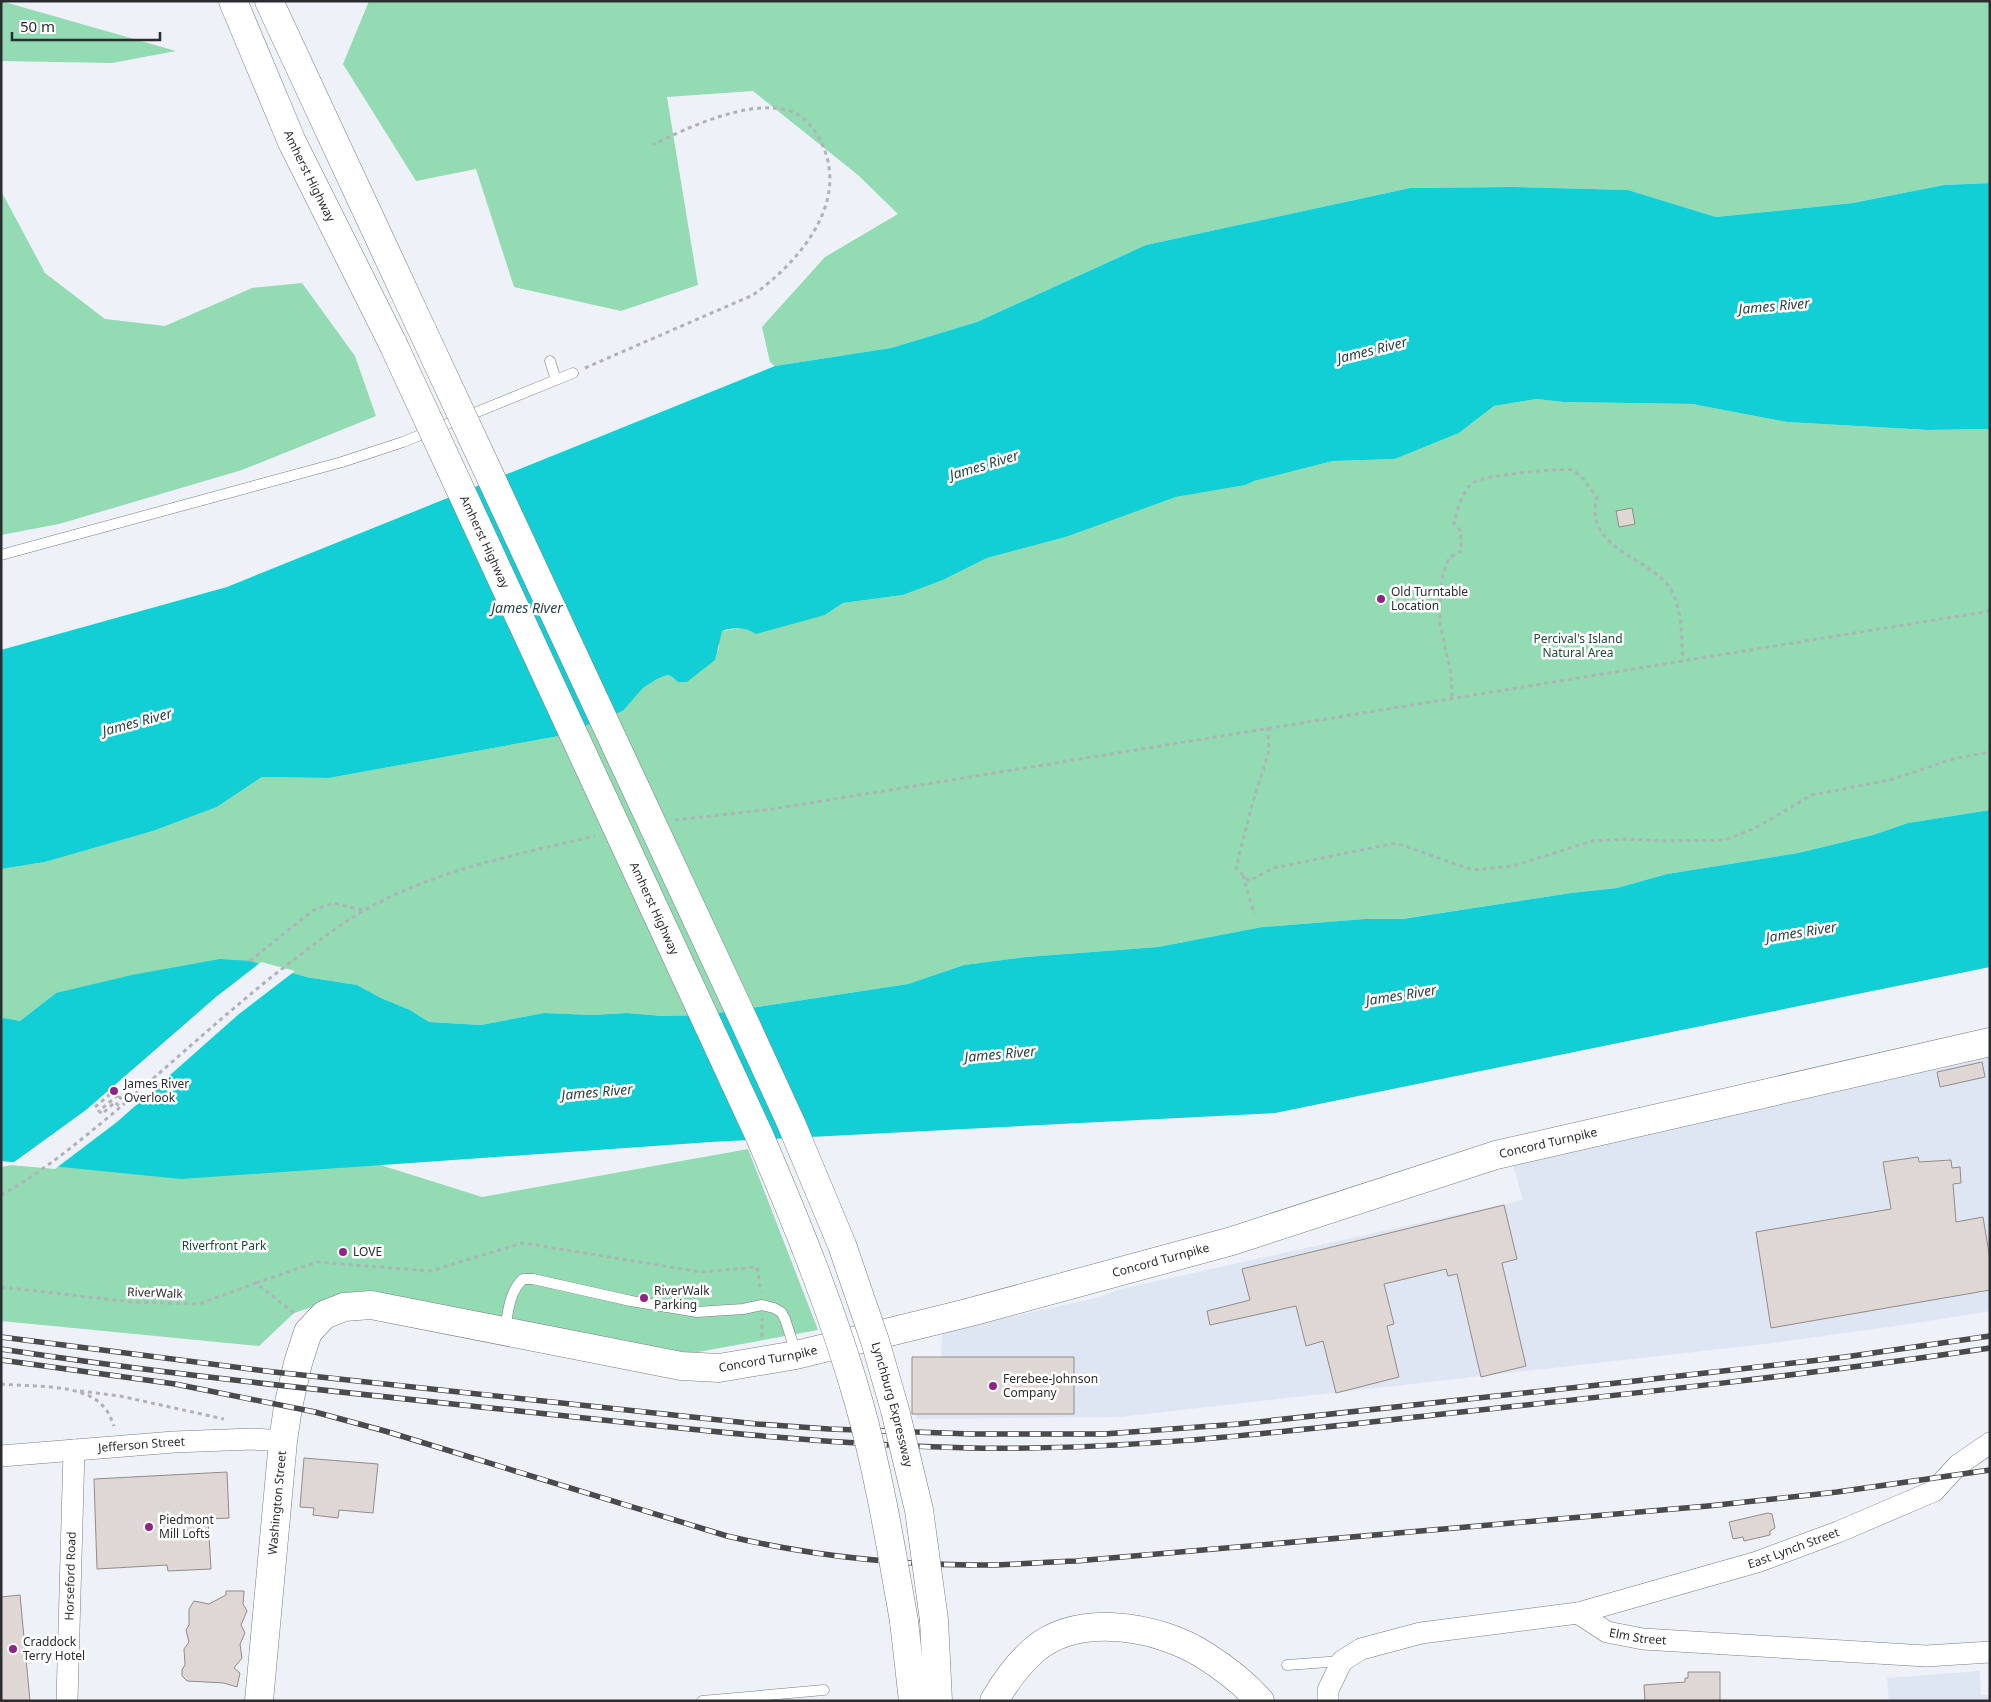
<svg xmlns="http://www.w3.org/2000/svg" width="1991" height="1702" viewBox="0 0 1991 1702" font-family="'Noto Sans',sans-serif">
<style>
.built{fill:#dfe6f3}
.green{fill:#92dbb3}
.water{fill:#12ced5}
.pier{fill:#eef1f8}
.building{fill:#dfd7d4;stroke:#928b89}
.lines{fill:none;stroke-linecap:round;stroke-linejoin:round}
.lane-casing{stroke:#797c82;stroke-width:11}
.street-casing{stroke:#797c82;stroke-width:22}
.secondary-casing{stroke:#797c82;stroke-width:29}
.highway-casing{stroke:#797c82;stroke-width:29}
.path{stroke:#b0b2b8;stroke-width:3;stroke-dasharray:4 4;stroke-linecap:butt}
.lane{stroke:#fff;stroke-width:10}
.street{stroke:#fff;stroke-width:21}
.secondary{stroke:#fff;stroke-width:28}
.highway{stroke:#fff;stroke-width:28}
.rail-casing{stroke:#494a4e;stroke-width:5.5}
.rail{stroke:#fff;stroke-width:4;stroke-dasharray:11;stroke-linecap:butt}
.highway-bridge-casing{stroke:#797c82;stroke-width:29;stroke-linecap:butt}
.highway-bridge{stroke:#fff;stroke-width:28}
.poi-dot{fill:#8f2487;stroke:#fff;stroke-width:2}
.labels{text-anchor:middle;stroke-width:5;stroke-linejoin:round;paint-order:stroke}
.street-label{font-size:12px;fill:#2c2d30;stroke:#fff}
.poi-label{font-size:12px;fill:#2c2d30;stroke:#fff;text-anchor:start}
.park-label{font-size:12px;fill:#1c4a33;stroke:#fff}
.water-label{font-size:14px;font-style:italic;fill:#294344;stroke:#fff}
</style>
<rect width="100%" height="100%" fill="#eef1f8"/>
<path class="built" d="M1990,1057V1311L1903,1325L1765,1344L1119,1417L916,1419L915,1360L941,1358L942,1332L1096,1298L1121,1289L1523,1200L1513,1165Z
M1980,1671L1981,1695H1989L1990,1701H1889L1887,1678Z"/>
<path class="green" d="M1,1L176,51L112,63L1,61Z
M369,1H1990V183L1944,185L1853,203L1716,217L1628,190L1512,187L1410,188L1146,245L977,322L891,348L775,366L770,362L762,327L825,257L898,214L858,175L753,91L667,97L698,285L621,311L514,287L476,169L416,181L343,64Z
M1,191L45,273L105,319L165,326L252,288L302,283L355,356L376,416L242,470L59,524L1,535Z
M1537,399L1563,402L1692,404L1787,422L1928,430L1990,429V810L1908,823L1873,835L1798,853L1667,874L1617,888L1571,893L1401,919H1365L1262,927L1158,947L1026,957L964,965L908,984L705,1015L662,1016L627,1013L592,1015L544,1013L481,1025L429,1022L410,1010L381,998L357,985L306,977L56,993L20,1021L4,1018L1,1020V869L45,862L153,831L217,807L262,777L329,778L559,736L623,711L643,688L657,679L667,675L671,676L678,682H687L719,649V637L722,631L825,615L843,603L903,595L943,580L987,558L1066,537L1176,497L1246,485L1254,481L1333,461L1395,459L1459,433L1494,406Z
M142,1142L314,1144L482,1197L748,1149L818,1330L687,1354L348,1295L294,1313L259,1346L1,1321V1167Z"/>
<path class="water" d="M1990,183V429L1928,430L1787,422L1692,404L1563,402L1537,399L1494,406L1459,433L1395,459L1333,461L1254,481L1246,485L1176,497L1066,537L987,558L943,580L903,595L843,603L825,615L756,634C746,627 733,627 722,631L715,660L687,682H678L671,676L667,675L657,679L643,688L623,711L559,736L329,778L262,777L217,807L153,831L45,862L1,869V650L227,587L775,366L891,348L977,322L1146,245L1410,188L1512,187L1628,190L1716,217L1853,203L1944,185Z
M1990,810V967L1275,1113L711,1142L181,1179L1,1161V1020L4,1018L20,1021L56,993L132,975L220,959L250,961L306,977L357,985L381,998L410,1010L429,1022L481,1025L544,1013L592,1015L627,1013L662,1016L705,1015L908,984L964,965L1026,957L1158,947L1262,927L1365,919H1402L1571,893L1617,888L1667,874L1798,853L1873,835L1908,823Z"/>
<path class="pier" d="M261,962L295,971L239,1014L117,1122L55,1169L10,1165L86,1110L216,997Z"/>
<path class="building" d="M1632,508L1635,524L1619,527L1616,511Z
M1982,1062L1985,1077L1940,1087L1937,1072Z
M1918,1157L1919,1162L1951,1160L1952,1168L1960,1167L1961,1183L1953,1184L1956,1222L1983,1217L1990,1259V1290L1771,1328L1756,1232L1891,1209L1883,1162Z
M1504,1205L1517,1259L1502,1263L1526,1366L1481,1377L1457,1274L1448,1276L1446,1269L1384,1284L1394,1324L1387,1326L1399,1377L1336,1393L1323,1341L1306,1346L1296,1306L1210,1325L1207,1311L1250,1300L1242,1269Z
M912,1357H1074V1414H912Z
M304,1458L378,1464L373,1513L339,1510L338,1518L313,1515L314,1508L300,1507Z
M227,1472L229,1518L208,1519L211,1569L168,1571L167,1565L97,1569L94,1479Z
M1768,1513L1772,1514L1775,1528L1770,1531V1535L1744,1541L1743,1537L1733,1539L1729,1522Z
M226,1591H244L243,1604L247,1611L241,1625L245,1633L240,1644L242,1658L234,1668L240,1673L237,1687L224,1683L187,1681L182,1676V1670L185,1665L184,1649L189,1642L186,1630L189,1625V1609L194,1601L209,1604L226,1595Z
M20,1595L30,1701H1V1597Z
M1688,1672H1720V1701H1645L1644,1685L1685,1682V1678H1688Z"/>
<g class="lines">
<defs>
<path id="lane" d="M550,361L556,380
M1,555L342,462L403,442L573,373
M505,1330C508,1312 509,1292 523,1279H533L631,1301L697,1312L743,1309L762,1305L774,1308L781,1312L785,1319L796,1353
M1287,1665L1342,1661
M702,1701L824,1690"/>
<g id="street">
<path id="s1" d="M1,1456L174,1442L252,1439L283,1441"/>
<path id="s2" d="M1578,1613L1757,1562L1838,1532L1934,1491L1958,1465L1990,1443"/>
<path id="s3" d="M67,1701L74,1450"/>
<path id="s4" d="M1328,1701V1690L1342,1661L1361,1649L1421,1633L1578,1613L1607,1632L1643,1639L1926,1656L1990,1652"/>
</g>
<g id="secondary">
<path id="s5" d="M259,1701L283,1441L288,1407L298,1363L308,1332L324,1315L344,1307L371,1305L681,1366L719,1368L796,1355L967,1313L1232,1241L1496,1155L1990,1042"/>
</g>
<g id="highway">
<path id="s6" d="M233,1L292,142L393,344"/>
<path d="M269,1L423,332"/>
<path d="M934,1620L938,1701"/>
<path d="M904,1621L913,1701"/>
<path d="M994,1701C1005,1682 1017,1665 1034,1650C1079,1612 1158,1626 1204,1655C1225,1668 1244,1683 1260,1701"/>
</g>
</defs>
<use href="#lane" class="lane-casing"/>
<use href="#street" class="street-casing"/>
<use href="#secondary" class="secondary-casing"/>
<use href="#highway" class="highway-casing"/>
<path class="path" d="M585,368L753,295C799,262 851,202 821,142C814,128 804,114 787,110C747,100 688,127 653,145
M1452,697L1451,674L1440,624V597L1443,573L1449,558L1461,551V531L1454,524C1456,513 1462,493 1470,485C1472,484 1474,482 1476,481C1486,476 1563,467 1572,470C1584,476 1589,488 1597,498C1583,548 1649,557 1670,588C1683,609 1681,636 1683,660
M1268,727L1269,751L1252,805L1236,868L1249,881L1273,868L1396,843L1473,870L1513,866L1592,841L1628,839L1661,841L1725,840L1755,828L1812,795L1890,780L1953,759L1990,752
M675,820L773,809L1990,611
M1243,875L1254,914
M250,961L312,911L333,903L363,910
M118,1095L99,1111L102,1114L115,1102L120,1107
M95,1107L114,1091L125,1103
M1,1195C41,1173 76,1144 111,1115C165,1069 218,1020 274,975C303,953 331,930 363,911C434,870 516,855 595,836
M256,1283L317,1262L430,1271L523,1243L701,1272L757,1267L761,1292
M1,1287L133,1302L199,1304L256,1283L294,1313
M762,1337V1318
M1,1384C30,1387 83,1383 103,1406C109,1412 111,1419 114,1426
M80,1391L120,1396L224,1419"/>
<use href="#lane" class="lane"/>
<use href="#street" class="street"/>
<use href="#secondary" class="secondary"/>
<use href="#highway" class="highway"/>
<defs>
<path id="rail" d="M1,1337L274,1372L757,1424L829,1429L972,1434H1104L1239,1424L1635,1381L1845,1357L1990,1336
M1,1349C170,1375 340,1392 510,1410C663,1426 816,1445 970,1448C1135,1451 1298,1430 1461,1412C1638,1393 1814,1374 1990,1348
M1,1360L175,1384L315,1412L385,1431L727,1536C808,1555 886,1564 969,1565C1004,1566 1040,1562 1076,1561L1708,1506L1837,1492L1990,1470"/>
</defs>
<use href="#rail" class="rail-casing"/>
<use href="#rail" class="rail"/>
<defs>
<g id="highway-bridge">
<path id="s7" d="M423,332L745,1023L791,1123L842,1245L875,1341L895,1410L919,1510L934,1620"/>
<path id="s8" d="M393,344L760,1137C797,1224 833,1311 859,1403C879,1474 891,1548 904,1621"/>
</g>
</defs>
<use href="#highway-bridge" class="highway-bridge-casing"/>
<use href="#highway-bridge" class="highway-bridge"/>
</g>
<g class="poi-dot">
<circle cx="1381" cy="599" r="5"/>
<circle cx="114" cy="1091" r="5"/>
<circle cx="343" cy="1252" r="5"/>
<circle cx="644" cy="1298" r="5"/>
<circle cx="993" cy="1386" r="5"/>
<circle cx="149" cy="1527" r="5"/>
<circle cx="13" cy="1649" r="5"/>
</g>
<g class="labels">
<g class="street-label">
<text dy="4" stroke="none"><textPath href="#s6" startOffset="191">Amherst Highway</textPath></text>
<text dy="4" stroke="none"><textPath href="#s8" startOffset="218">Amherst Highway</textPath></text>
<text dy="4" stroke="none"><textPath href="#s8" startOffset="622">Amherst Highway</textPath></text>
<text dy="4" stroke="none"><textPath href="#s5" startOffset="1659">Concord Turnpike</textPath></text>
<text dy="4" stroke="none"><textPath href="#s5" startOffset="1254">Concord Turnpike</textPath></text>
<text transform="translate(155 1293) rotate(2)" y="4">RiverWalk</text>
<text dy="4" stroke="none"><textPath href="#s5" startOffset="849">Concord Turnpike</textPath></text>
<text dy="4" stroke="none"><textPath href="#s7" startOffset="1172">Lynchburg Expressway</textPath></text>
<text dy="4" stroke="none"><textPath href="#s1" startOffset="141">Jefferson Street</textPath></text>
<text dy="4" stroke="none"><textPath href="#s5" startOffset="199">Washington Street</textPath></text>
<text dy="4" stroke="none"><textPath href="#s2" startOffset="225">East Lynch Street</textPath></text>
<text dy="4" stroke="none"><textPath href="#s3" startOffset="125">Horseford Road</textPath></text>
<text dy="4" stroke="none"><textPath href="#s4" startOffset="352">Elm Street</textPath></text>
</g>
<g class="poi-label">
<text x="1391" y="596">Old Turntable<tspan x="1391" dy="14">Location</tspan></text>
<text x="124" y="1088">James River<tspan x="124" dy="14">Overlook</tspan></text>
<text x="353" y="1256">LOVE</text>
<text x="654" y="1295">RiverWalk<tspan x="654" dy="14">Parking</tspan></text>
<text x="1003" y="1383">Ferebee-Johnson<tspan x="1003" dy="14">Company</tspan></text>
<text x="159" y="1524">Piedmont<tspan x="159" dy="14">Mill Lofts</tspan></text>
<text x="23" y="1646">Craddock<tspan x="23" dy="14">Terry Hotel</tspan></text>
</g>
<g class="park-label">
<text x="1578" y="643">Percival's Island<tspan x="1578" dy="14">Natural Area</tspan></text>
<text x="224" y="1250">Riverfront Park</text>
</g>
<g class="water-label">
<text transform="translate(1774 306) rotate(-5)" y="5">James River</text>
<text transform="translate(1372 350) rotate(-14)" y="5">James River</text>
<text transform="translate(984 465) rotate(-17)" y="5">James River</text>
<text x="527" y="613">James River</text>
<text transform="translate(137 722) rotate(-15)" y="5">James River</text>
<text transform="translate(1801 932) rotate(-9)" y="5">James River</text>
<text transform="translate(1401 995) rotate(-9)" y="5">James River</text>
<text transform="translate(1000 1054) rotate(-5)" y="5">James River</text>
<text transform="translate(597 1092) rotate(-5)" y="5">James River</text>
</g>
</g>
<rect width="1991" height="1702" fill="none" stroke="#2c2d30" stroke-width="5"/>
<path d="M12 32v8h148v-8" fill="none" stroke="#2c2d30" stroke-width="2.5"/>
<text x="20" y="32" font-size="15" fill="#2c2d30" stroke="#ffffff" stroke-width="4" paint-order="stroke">50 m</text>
</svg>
